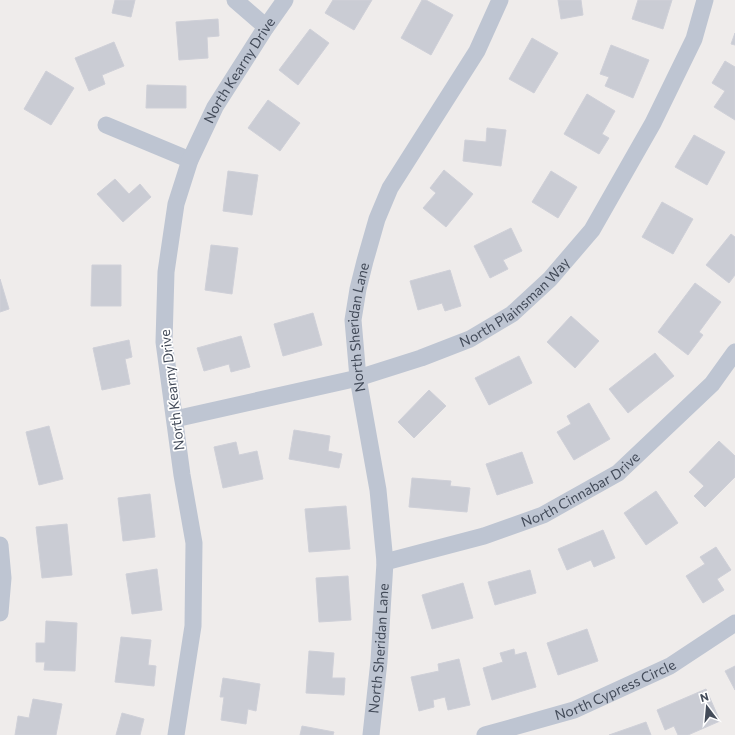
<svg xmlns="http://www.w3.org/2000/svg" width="735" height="735" viewBox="0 0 735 735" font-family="Commissioner,sans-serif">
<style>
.building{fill:#caccd4;stroke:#cfd0d8}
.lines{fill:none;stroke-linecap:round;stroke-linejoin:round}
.minor{stroke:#bec5d2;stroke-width:17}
.labels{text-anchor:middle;stroke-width:3.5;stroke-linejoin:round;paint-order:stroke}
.street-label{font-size:14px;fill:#434b59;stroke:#fff}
</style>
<rect width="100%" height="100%" fill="#efeceb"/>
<path class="building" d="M115,0H135L131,17L112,13Z
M333,0H372L354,30L325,13Z
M422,0H426L453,15L431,55L401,38Z
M558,0H581L583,15L561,19Z
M638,0H672L663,29L632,19Z
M218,19L219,36L207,37L208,58L179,60L176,22Z
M310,29L329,43L298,85L279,70Z
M735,33V45L731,44Z
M532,38L558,53L534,93L509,79Z
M114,42L124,66L102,75L105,84L89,91L75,58Z
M611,45L649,60L633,98L605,86L609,77L600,74Z
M725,61L735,67V120L714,107L725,91L712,83Z
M46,71L74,88L51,125L24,109Z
M147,85L186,86V108H146Z
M587,94L615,111L602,134L609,138L599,154L564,134Z
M268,100L300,123L280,151L248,128Z
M487,128L506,130L501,166L463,161L465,140L486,142Z
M694,135L725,152L707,185L675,167Z
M444,170L473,194L446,227L423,208L436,193L430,188Z
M228,171L258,175L252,215L223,211Z
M551,171L577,187L558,218L532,202Z
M115,179L129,194L140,184L151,197L123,222L97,194Z
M662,202L693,219L673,254L642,237Z
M511,228L522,251L503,260L508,269L490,278L474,246Z
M731,234L735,237V275L729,283L706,265Z
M211,245L238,248L232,294L205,290Z
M92,265H121V306H91Z
M450,270L461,306L445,311L442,303L418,310L410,281Z
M0,279L9,309L0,312Z
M695,283L721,302L699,332L703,335L688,355L658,332Z
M313,313L322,345L283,356L274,324Z
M571,316L599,341L575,368L547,342Z
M241,336L250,367L231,372L229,364L204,371L197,348Z
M129,340L132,357L125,359L130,384L102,390L93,348Z
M655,353L674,376L628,413L609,389Z
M519,356L532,383L489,405L475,378Z
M429,390L446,406L414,438L398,422Z
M589,403L610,439L574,460L557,432L571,424L567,416Z
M49,426L63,479L39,485L26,432Z
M294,430L330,436L328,451L342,454L339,468L289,459Z
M719,441L735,456V477L705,507L694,496L704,486L689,472Z
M236,442L239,455L257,451L263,479L223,488L214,447Z
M522,452L533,483L497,495L486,464Z
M412,478L451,481L450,486L470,488L467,512L409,507Z
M656,491L678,523L646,545L624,513Z
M150,494L155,537L123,541L118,498Z
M346,506L350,549L309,552L305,509Z
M67,524L72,575L42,578L36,527Z
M603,530L615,558L594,567L591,560L567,570L558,549Z
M716,547L731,570L717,579L724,590L703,603L686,576L705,564L700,557Z
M157,569L162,610L132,614L126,574Z
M530,570L536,593L495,605L488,582Z
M348,576L351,620L319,622L316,578Z
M463,583L473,618L432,629L422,595Z
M46,621L77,623L75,671L44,670L45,662H36V643H45Z
M587,629L598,661L558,675L547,643Z
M121,637L151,640L148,665L156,666L154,686L115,682Z
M514,649L515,655L526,652L536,687L492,700L483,668L503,662L500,653Z
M309,651L334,653L332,678H345L344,695L306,693Z
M459,659L470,705L448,710L445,697L433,700L434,707L419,711L411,677L439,671L438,664Z
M735,666V690L725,671Z
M223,678L260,684L256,711L248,709L246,724L221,720L224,697H220Z
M706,689L720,721L688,735H678L674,726L665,730L657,710Z
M33,699L62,704L56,735H15L18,716L29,718Z
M122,713L144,719L140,735H116Z
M646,722L651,735H609Z
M302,726L334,732L333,735H300Z"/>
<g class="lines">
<g class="minor">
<path d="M235,0L266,27"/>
<path d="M106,125L190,160"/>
<path id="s1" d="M175,419L358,378L421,358L470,339L512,314L550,279L592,230L653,123L694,39L705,0"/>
<path d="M0,545L3,578L0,613"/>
<path id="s2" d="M385,562L484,536L543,515L618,473L712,384L735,352"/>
<path id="s3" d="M176,735L193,626L194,543L182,475L164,342L166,272L176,204L190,160L215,107L266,27L285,0"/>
<path id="s4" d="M371,735L379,661L385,562L378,490L358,378L353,320L358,289L365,261L377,219L390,188L477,51L500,0"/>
<path id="s5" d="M485,735L574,710L670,666L735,623"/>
</g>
</g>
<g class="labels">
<g class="street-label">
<text dy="5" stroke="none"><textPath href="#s3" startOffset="684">North Kearny Drive</textPath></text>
<text dy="5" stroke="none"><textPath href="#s1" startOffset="364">North Plainsman Way</textPath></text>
<text dy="5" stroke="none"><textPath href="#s4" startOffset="411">North Sheridan Lane</textPath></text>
<text transform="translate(172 390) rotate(-97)" y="5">North Kearny Drive</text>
<text dy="5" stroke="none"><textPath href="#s2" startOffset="210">North Cinnabar Drive</textPath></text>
<text dy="5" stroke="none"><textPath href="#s4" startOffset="87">North Sheridan Lane</textPath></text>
<text dy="5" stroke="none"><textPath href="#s5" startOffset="138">North Cypress Circle</textPath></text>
</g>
</g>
<g transform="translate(707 707) rotate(344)" stroke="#ffffff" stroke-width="3" paint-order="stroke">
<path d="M0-3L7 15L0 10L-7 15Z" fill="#434b59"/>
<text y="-6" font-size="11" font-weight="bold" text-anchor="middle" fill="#434b59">N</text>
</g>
</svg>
